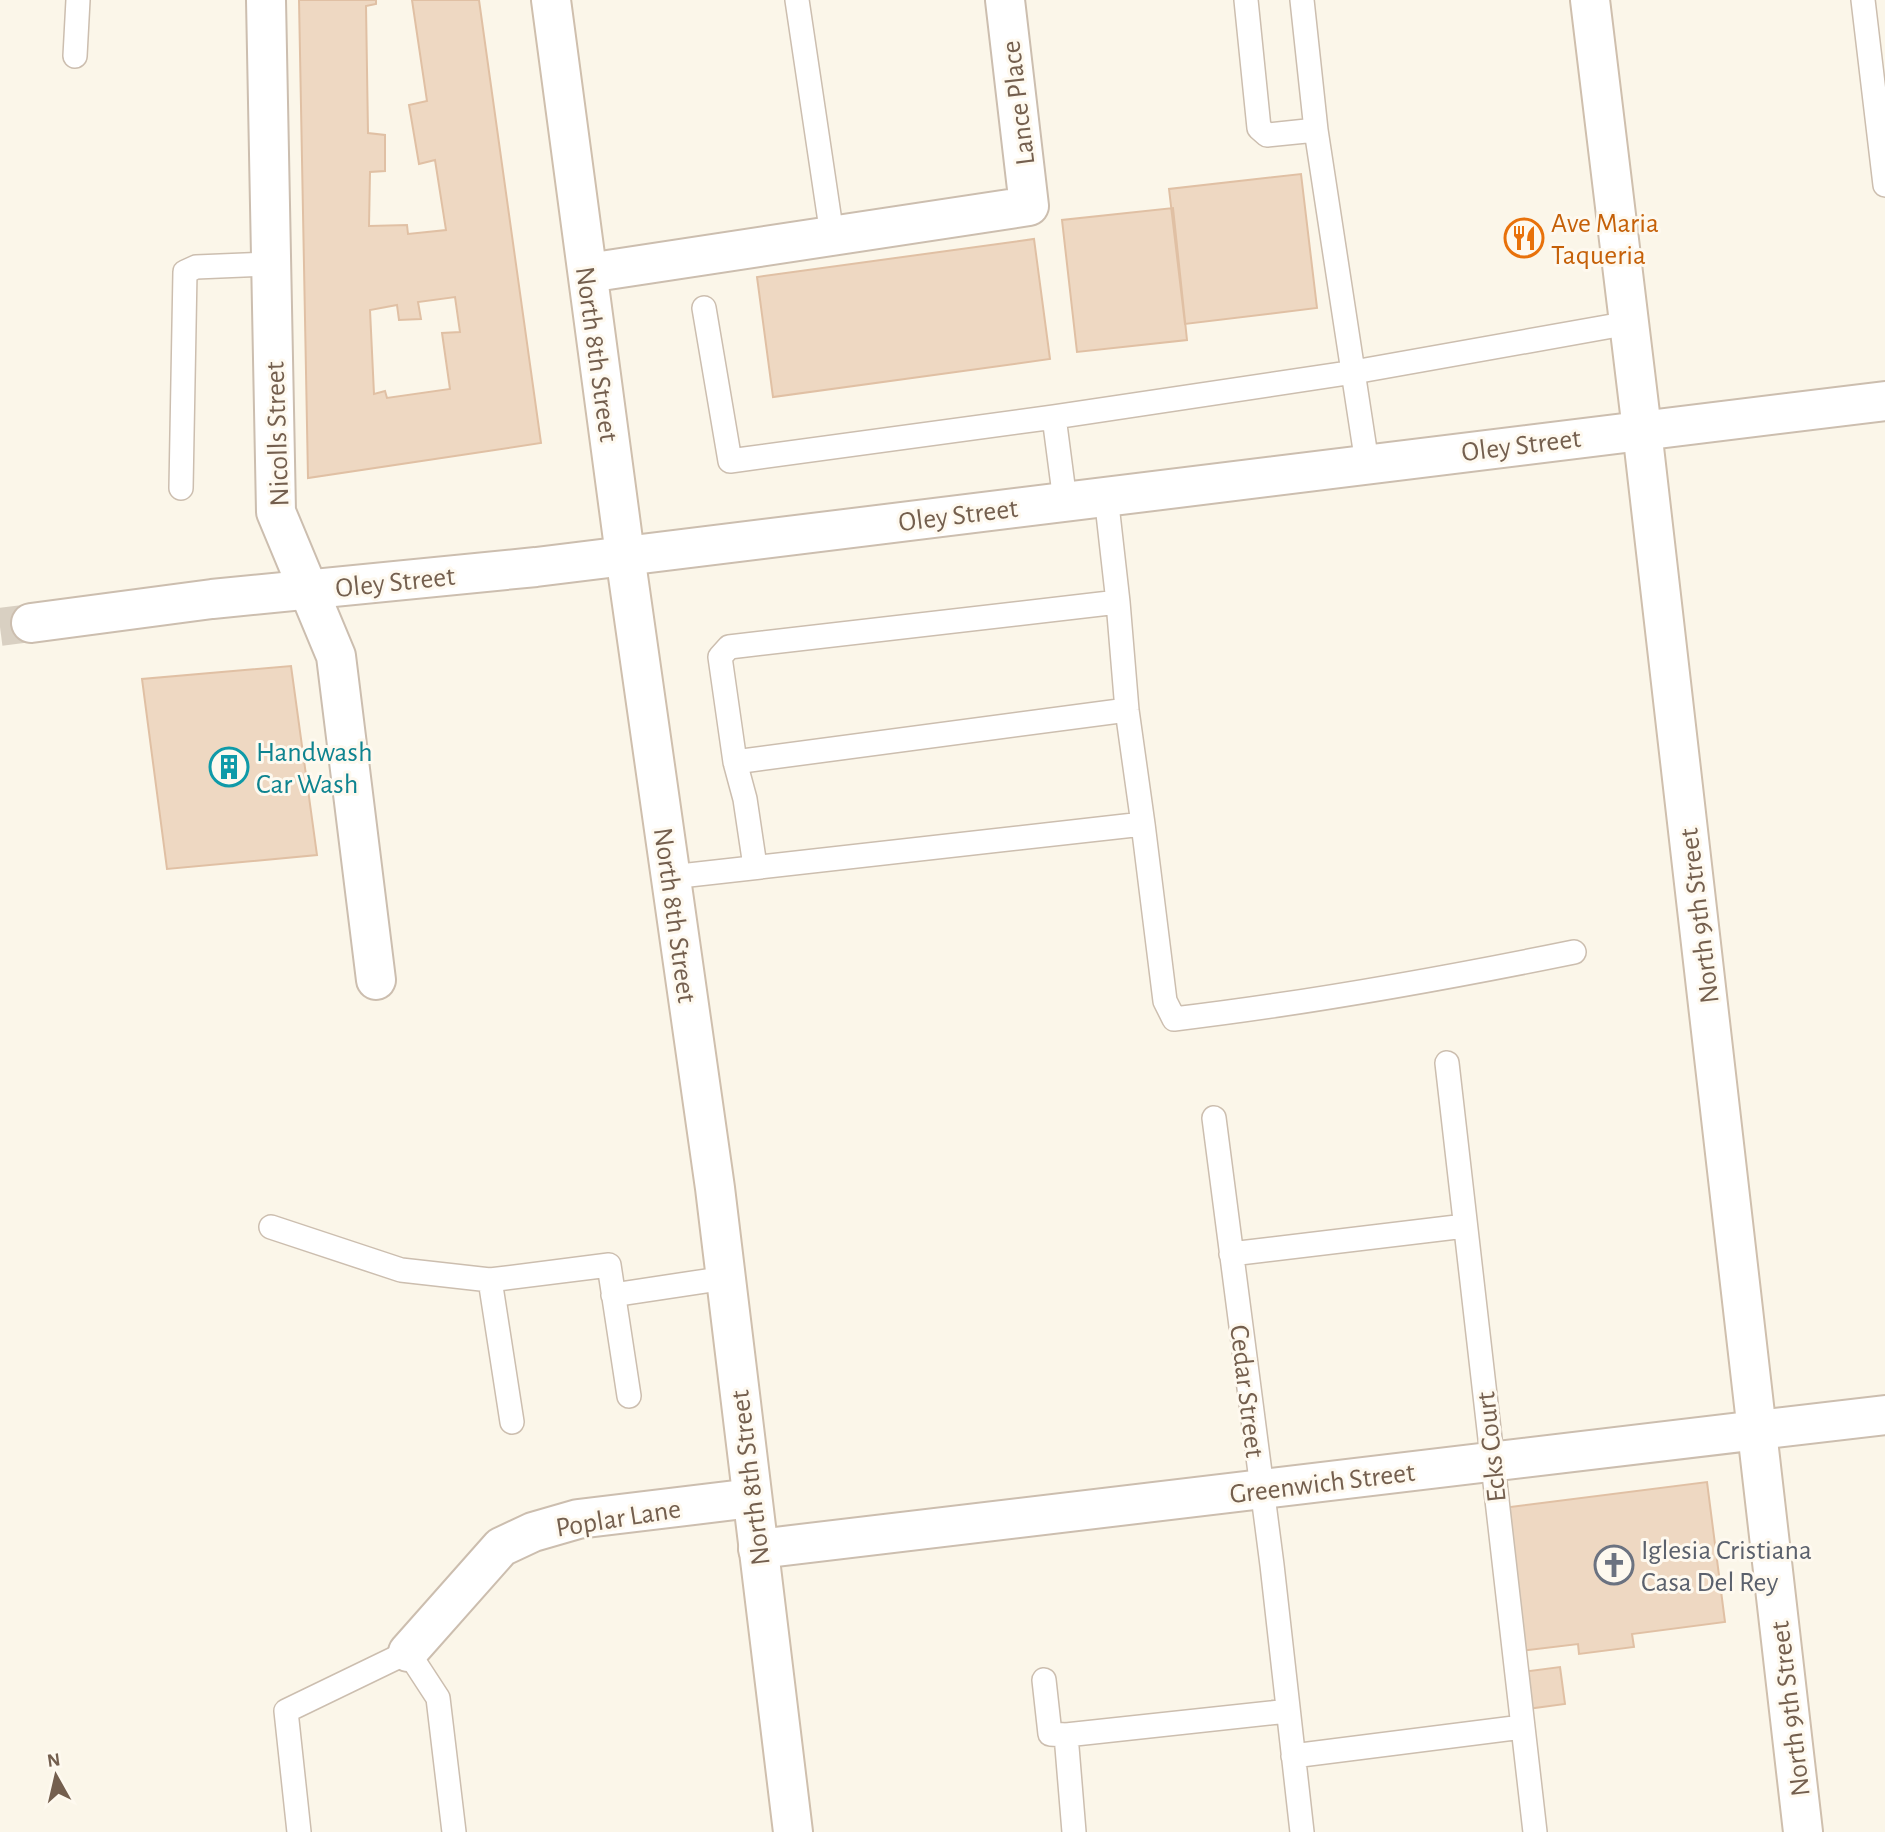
<svg xmlns="http://www.w3.org/2000/svg" width="1885" height="1832" viewBox="0 0 1885 1832" font-family="'Alegreya Sans',sans-serif">
<style>
.building{fill:#eed8c2;stroke:#e0c0a4;stroke-width:2;fill-rule:evenodd}
.lines{fill:none;stroke-linecap:round;stroke-linejoin:round}
.tertiary-tunnel{stroke:#d9d0c2;stroke-width:38;stroke-dasharray:38 19;stroke-linecap:butt}
.service-casing{stroke:#ccbeaf;stroke-width:26}
.minor-casing{stroke:#ccbeaf;stroke-width:42}
.tertiary-casing{stroke:#ccbeaf;stroke-width:42}
.secondary-casing{stroke:#cfbfad;stroke-width:42}
.service{stroke:#fff;stroke-width:23}
.minor{stroke:#fff;stroke-width:38}
.tertiary{stroke:#fff;stroke-width:38}
.secondary{stroke:#fff;stroke-width:38}
.labels{text-anchor:middle;stroke-width:6;stroke-linejoin:round;paint-order:stroke}
.street-label{font-size:28px;fill:#745f4e;stroke:#fef9ef}
.food-label{font-size:28px;fill:#c56008;stroke:#fef9ef;text-anchor:start}
.culture-label{font-size:28px;fill:#0d838f;stroke:#fef9ef;text-anchor:start}
.worship-label{font-size:28px;fill:#5b616d;stroke:#fef9ef;text-anchor:start}
</style>
<rect width="100%" height="100%" fill="#fbf6e9"/>
<path class="building" d="M299,0H376V4L366,6L368,133L385,135V171L370,172L369,226L407,225L408,234L446,230L435,160L419,164L409,105L427,101L412,0H479L541,443L308,478ZM455,297L460,332L442,333L450,389L387,398L385,391L374,394L370,310L397,305L399,320L421,319L418,302Z
M1301,174L1317,308L1185,324L1169,189Z
M1173,208L1187,340L1077,352L1062,220Z
M1034,239L1050,359L773,397L757,277Z
M291,666L317,855L167,869L142,679Z
M1707,1482L1725,1622L1632,1634L1634,1647L1579,1654L1578,1644L1520,1651L1502,1508Z
M1560,1667L1565,1704L1527,1709L1523,1672Z"/>
<g class="lines">
<path class="tertiary-tunnel" d="M0,627L31,623"/>
<defs>
<path id="service" d="M797,0L832,235
M1246,0L1259,128L1267,135L1316,130
M1302,0L1316,130L1367,463
M1863,0L1885,185
M75,56L78,0
M704,308L730,461L1054,417L1354,372L1629,323
M1054,417L1065,501
M181,488L185,272L196,267L271,264
M735,762L1127,710
M1143,824L1165,1001L1174,1019C1309,1003 1442,979 1574,952
M755,866L745,799L735,762L720,657L729,647L1118,602
M671,877L1143,824L1127,710L1118,602L1106,496
M1447,1063L1535,1832
M1214,1118L1272,1565L1302,1832
M271,1227L401,1270L490,1280L609,1265L629,1396
M1231,1254L1465,1226
M490,1280L512,1422
M613,1295L726,1278
M1044,1680L1050,1734L1066,1735L1288,1711
M1066,1735L1074,1832
M1293,1756L1522,1727
M299,1832L286,1711L408,1652L438,1698L454,1832"/>
<path id="minor" d="M266,0L276,512L336,656L376,980
M588,273L1029,206L1005,0
M758,1549L1885,1415
M408,1652L501,1547L533,1532L578,1519L752,1498"/>
<path id="tertiary" d="M31,623L212,599L536,567L1885,401"/>
<path id="secondary" d="M551,0L625,555L715,1188L793,1832
M1590,0L1642,430L1803,1832"/>
</defs>
<use href="#service" class="service-casing"/>
<use href="#minor" class="minor-casing"/>
<use href="#tertiary" class="tertiary-casing"/>
<use href="#secondary" class="secondary-casing"/>
<use href="#service" class="service"/>
<use href="#minor" class="minor"/>
<use href="#tertiary" class="tertiary"/>
<use href="#secondary" class="secondary"/>
</g>
<defs>
<symbol id="restaurant-ring" viewBox="-11 -11 22 22"><circle r="9.5" fill="#fef9ef" stroke="#e8710a" stroke-width="1.5"/><path d="M-5-6h1v4h1v-4h1v4h1v-4h1v5L-1.5 .5V6h-2V.5L-5-1ZM5-6V6H3V1.5H1.5Q1.5-4 5-6Z" fill="#e8710a"/></symbol>
<symbol id="building-ring" viewBox="-11 -11 22 22"><circle r="9.5" fill="#fef9ef" stroke="#0f9aa8" stroke-width="1.5"/><path d="M-4-6H4V6H1V3H-1V6H-4ZM-2.5-4.3h1.7v1.8h-1.7ZM.8-4.3h1.7v1.8H.8ZM-2.5-1h1.7V.8h-1.7ZM.8-1h1.7V.8H.8Z" fill="#0f9aa8"/></symbol>
<symbol id="church-ring" viewBox="-11 -11 22 22"><circle r="9.5" fill="#fef9ef" stroke="#6b7280" stroke-width="1.5"/><path d="M-1.2-6h2.4v3.5h3.3v2.4h-3.3V6h-2.4V-.1h-3.3v-2.4h3.3Z" fill="#6b7280"/></symbol>
</defs>
<g fill-rule="evenodd">
<use href="#restaurant-ring" x="1502" y="216" width="44" height="44"/>
<use href="#building-ring" x="207" y="745" width="44" height="44"/>
<use href="#church-ring" x="1592" y="1543" width="44" height="44"/>
</g>
<g class="labels">
<g class="street-label">
<text transform="translate(1017 103) rotate(-97)" y="10">Lance Place</text>
<text transform="translate(598 354) rotate(82)" y="10">North 8th Street</text>
<text transform="translate(276 434) rotate(-92)" y="10">Nicolls Street</text>
<text transform="translate(1521 444) rotate(-7)" y="10">Oley Street</text>
<text transform="translate(958 514) rotate(-7)" y="10">Oley Street</text>
<text transform="translate(395 581) rotate(-6)" y="10">Oley Street</text>
<text transform="translate(676 915) rotate(82)" y="10">North 8th Street</text>
<text transform="translate(1698 916) rotate(-97)" y="10">North 9th Street</text>
<text transform="translate(1248 1391) rotate(83)" y="10">Cedar Street</text>
<text transform="translate(1490 1447) rotate(-96)" y="10">Ecks Court</text>
<text transform="translate(749 1478) rotate(-97)" y="10">North 8th Street</text>
<text transform="translate(1322 1482) rotate(-7)" y="10">Greenwich Street</text>
<text transform="translate(618 1517) rotate(-9)" y="10">Poplar Lane</text>
<text transform="translate(1789 1709) rotate(-97)" y="10">North 9th Street</text>
</g>
<g class="food-label">
<text x="1551" y="232">Ave Maria<tspan x="1551" dy="32">Taqueria</tspan></text>
</g>
<g class="culture-label">
<text x="256" y="761">Handwash<tspan x="256" dy="32">Car Wash</tspan></text>
</g>
<g class="worship-label">
<text x="1641" y="1559">Iglesia Cristiana<tspan x="1641" dy="32">Casa Del Rey</tspan></text>
</g>
</g>
<g transform="translate(56 1776) rotate(352)" stroke="#fef9ef" stroke-width="5" paint-order="stroke">
<path d="M0-5L12 26L0 18L-12 26Z" fill="#745f4e"/>
<text y="-10" font-size="19" font-weight="bold" text-anchor="middle" fill="#745f4e">N</text>
</g>
</svg>
